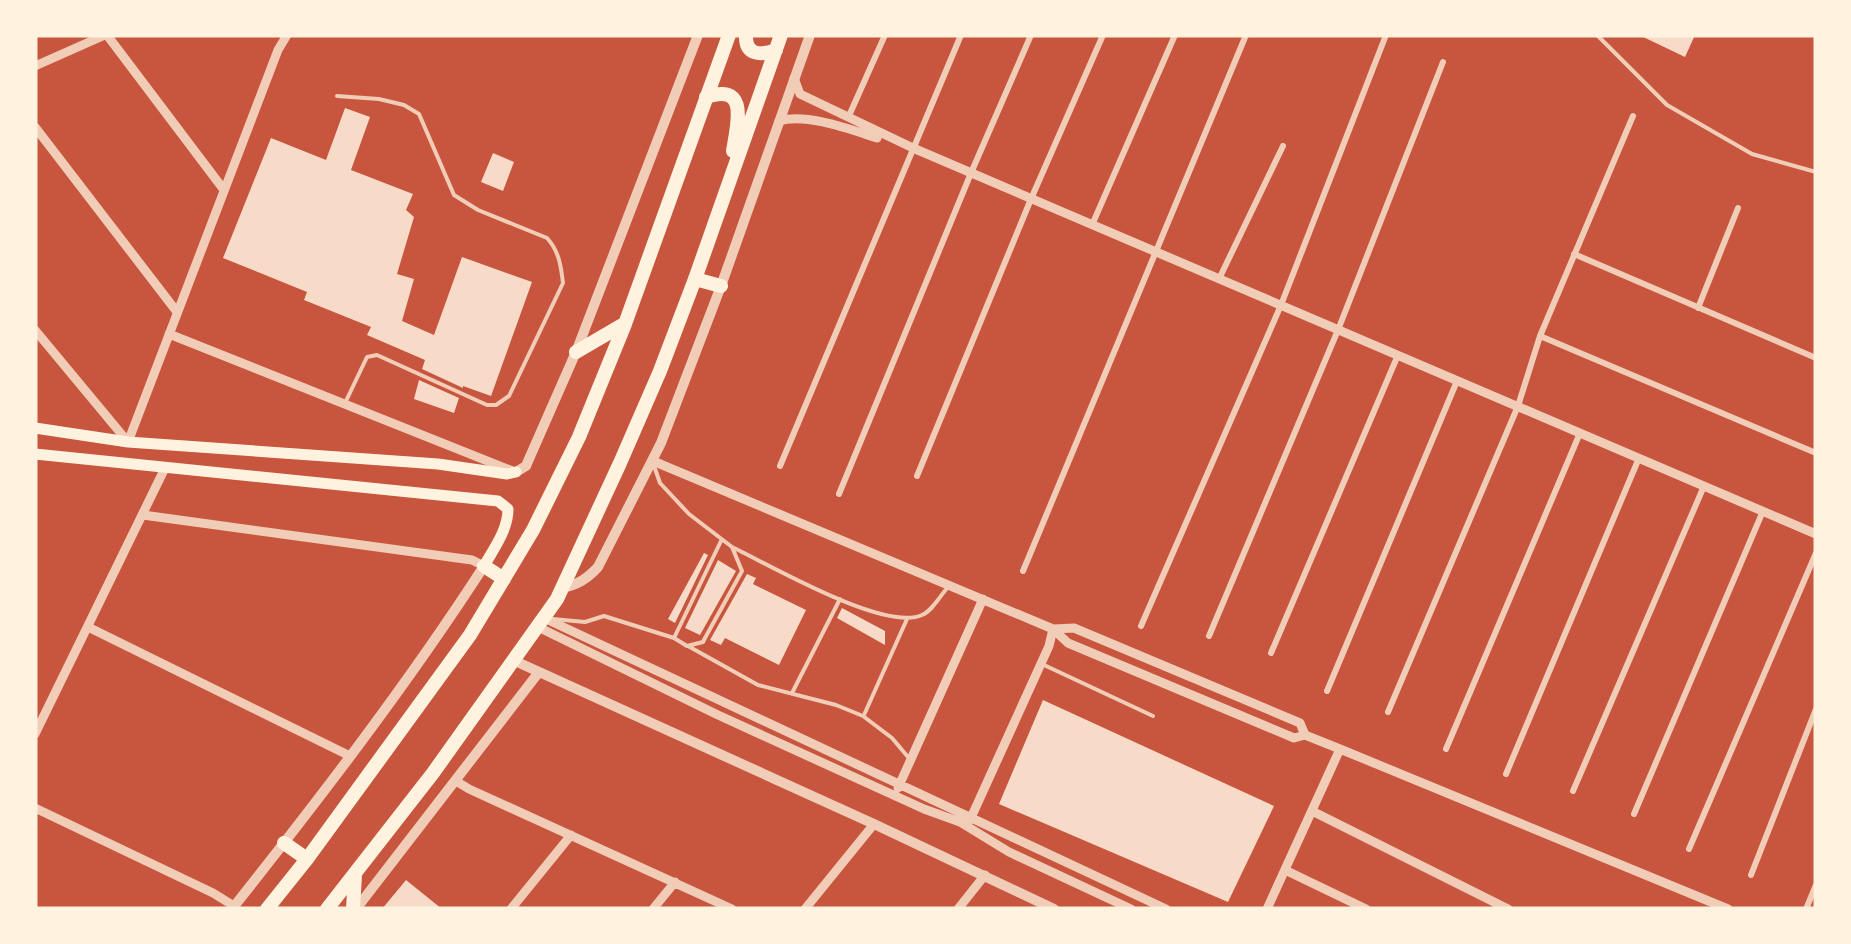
<svg xmlns="http://www.w3.org/2000/svg" width="1851" height="944" viewBox="0 0 1851 944" font-family="Barlow,sans-serif">
<style>
.building{fill:#f7dbc8}
.lines{fill:none;stroke-linecap:round;stroke-linejoin:round}
.service{stroke:#f1ccb7;stroke-width:4}
.pedestrian{stroke:#f1ccb7;stroke-width:6}
.minor{stroke:#f1ccb7;stroke-width:9}
.tertiary{stroke:#f1ccb7;stroke-width:10}
.secondary{stroke:#fff3e0;stroke-width:11}
.trunk{stroke:#fff3e0;stroke-width:14}
</style>
<rect width="100%" height="100%" fill="#c8553d"/>
<path class="building" d="M1639,35H1695L1685,57Z
M345,108L370,117L351,170L413,194L406,210L414,217L397,274L414,279L402,321L434,335L462,257L532,282L491,396L463,386V388L422,369L425,360L367,335L371,327L304,300L307,292L223,258L271,138L326,160Z
M493,153L514,162L503,191L481,182Z
M419,380L459,398L454,413L414,399Z
M704,553L708,555L675,623L668,619Z
M718,560L736,571L700,635L685,628Z
M747,574L756,578L753,584L806,610L779,665L725,638L721,645L710,640Z
M842,608L885,631V645L837,618Z
M1043,700L1274,806L1228,902L999,804Z
M406,880L442,909H382Z"/>
<g class="lines">
<path class="service" d="M1597,35L1667,105L1752,154L1816,172
M337,96L379,99L404,105L419,114L454,195L478,210L547,238C559,251 561,266 563,283L509,396L496,405H487L377,355L367,357L346,401
M732,547C770,565 884,632 922,615C932,611 940,596 948,587
M553,619L585,622L604,616L674,638L687,646L703,642L705,638L742,571L732,547L689,514L660,483L653,463
M674,638L721,541
M688,646L758,685L836,705L863,716L892,738L908,757
M1044,665L1153,716
M792,693L840,599
M864,715L907,619"/>
<path class="pedestrian" d="M848,118L885,35
M1092,225L1175,35
M1574,254L1816,358
M1219,279L1283,146
M1698,308L1738,208
M1540,336L1816,453
M780,466L961,35
M917,476L1031,199L1103,35
M839,494L971,173L1031,35
M1023,571L1246,35
M1141,626L1281,305L1386,35
M1209,636L1338,330L1443,62
M1271,653L1398,355
M1327,691L1457,381
M1388,712L1518,406L1540,336L1633,116
M1446,749L1580,433
M1506,774L1639,458
M1573,791L1704,486
M1634,814L1763,511
M1689,849L1816,553
M1751,875L1816,709
M1806,909L1816,885"/>
<path class="minor" d="M107,35L224,190
M35,66L105,35
M794,78L800,94L913,148L1816,534
M779,121C806,113 849,129 877,138
M35,127L177,312
M35,330L128,442L278,50L287,35
M169,334L515,472
M653,461L1053,629L1049,646L970,820
M143,515L472,560L484,566
M544,618L1166,909
M88,627L350,756
M538,627L718,715L924,809L960,822L1009,852L1131,909
M1074,628L1300,723L1305,735L1294,738L1068,643L1053,629Z
M35,734L165,468
M1305,735L1340,749
M456,781L469,789L732,909
M898,788L983,599
M35,808L213,893L234,906
M1312,811L1508,909
M1285,870L1366,909
M511,909L571,835
M653,909L675,882
M805,909L874,824
M958,909L985,875
M1267,909L1340,749L1728,909"/>
<path class="tertiary" d="M516,472L526,466L529,459L576,352L698,35
M562,588C577,585 587,579 598,567L661,443L721,286L810,35
M515,661L874,824L1054,909
M232,909C320,798 407,685 484,566
M356,909L539,672"/>
<path class="secondary" d="M35,428L128,442L438,464L507,474L516,472
M35,454L498,501L508,509C508,530 494,548 484,566"/>
<path class="trunk" d="M746,35C745,55 760,56 776,50
M706,97C750,82 737,125 733,151
M695,279L721,286
M576,352L624,324
M484,566L504,579
M284,843L307,859
M267,909L307,859L470,635L533,530L579,437L625,324L729,35
M327,909L433,773L557,599L620,463L660,371L695,279L781,35
M353,909L355,875"/>
</g>
<rect width="1851" height="944" fill="none" stroke="#fff3e0" stroke-width="75"/>
</svg>
